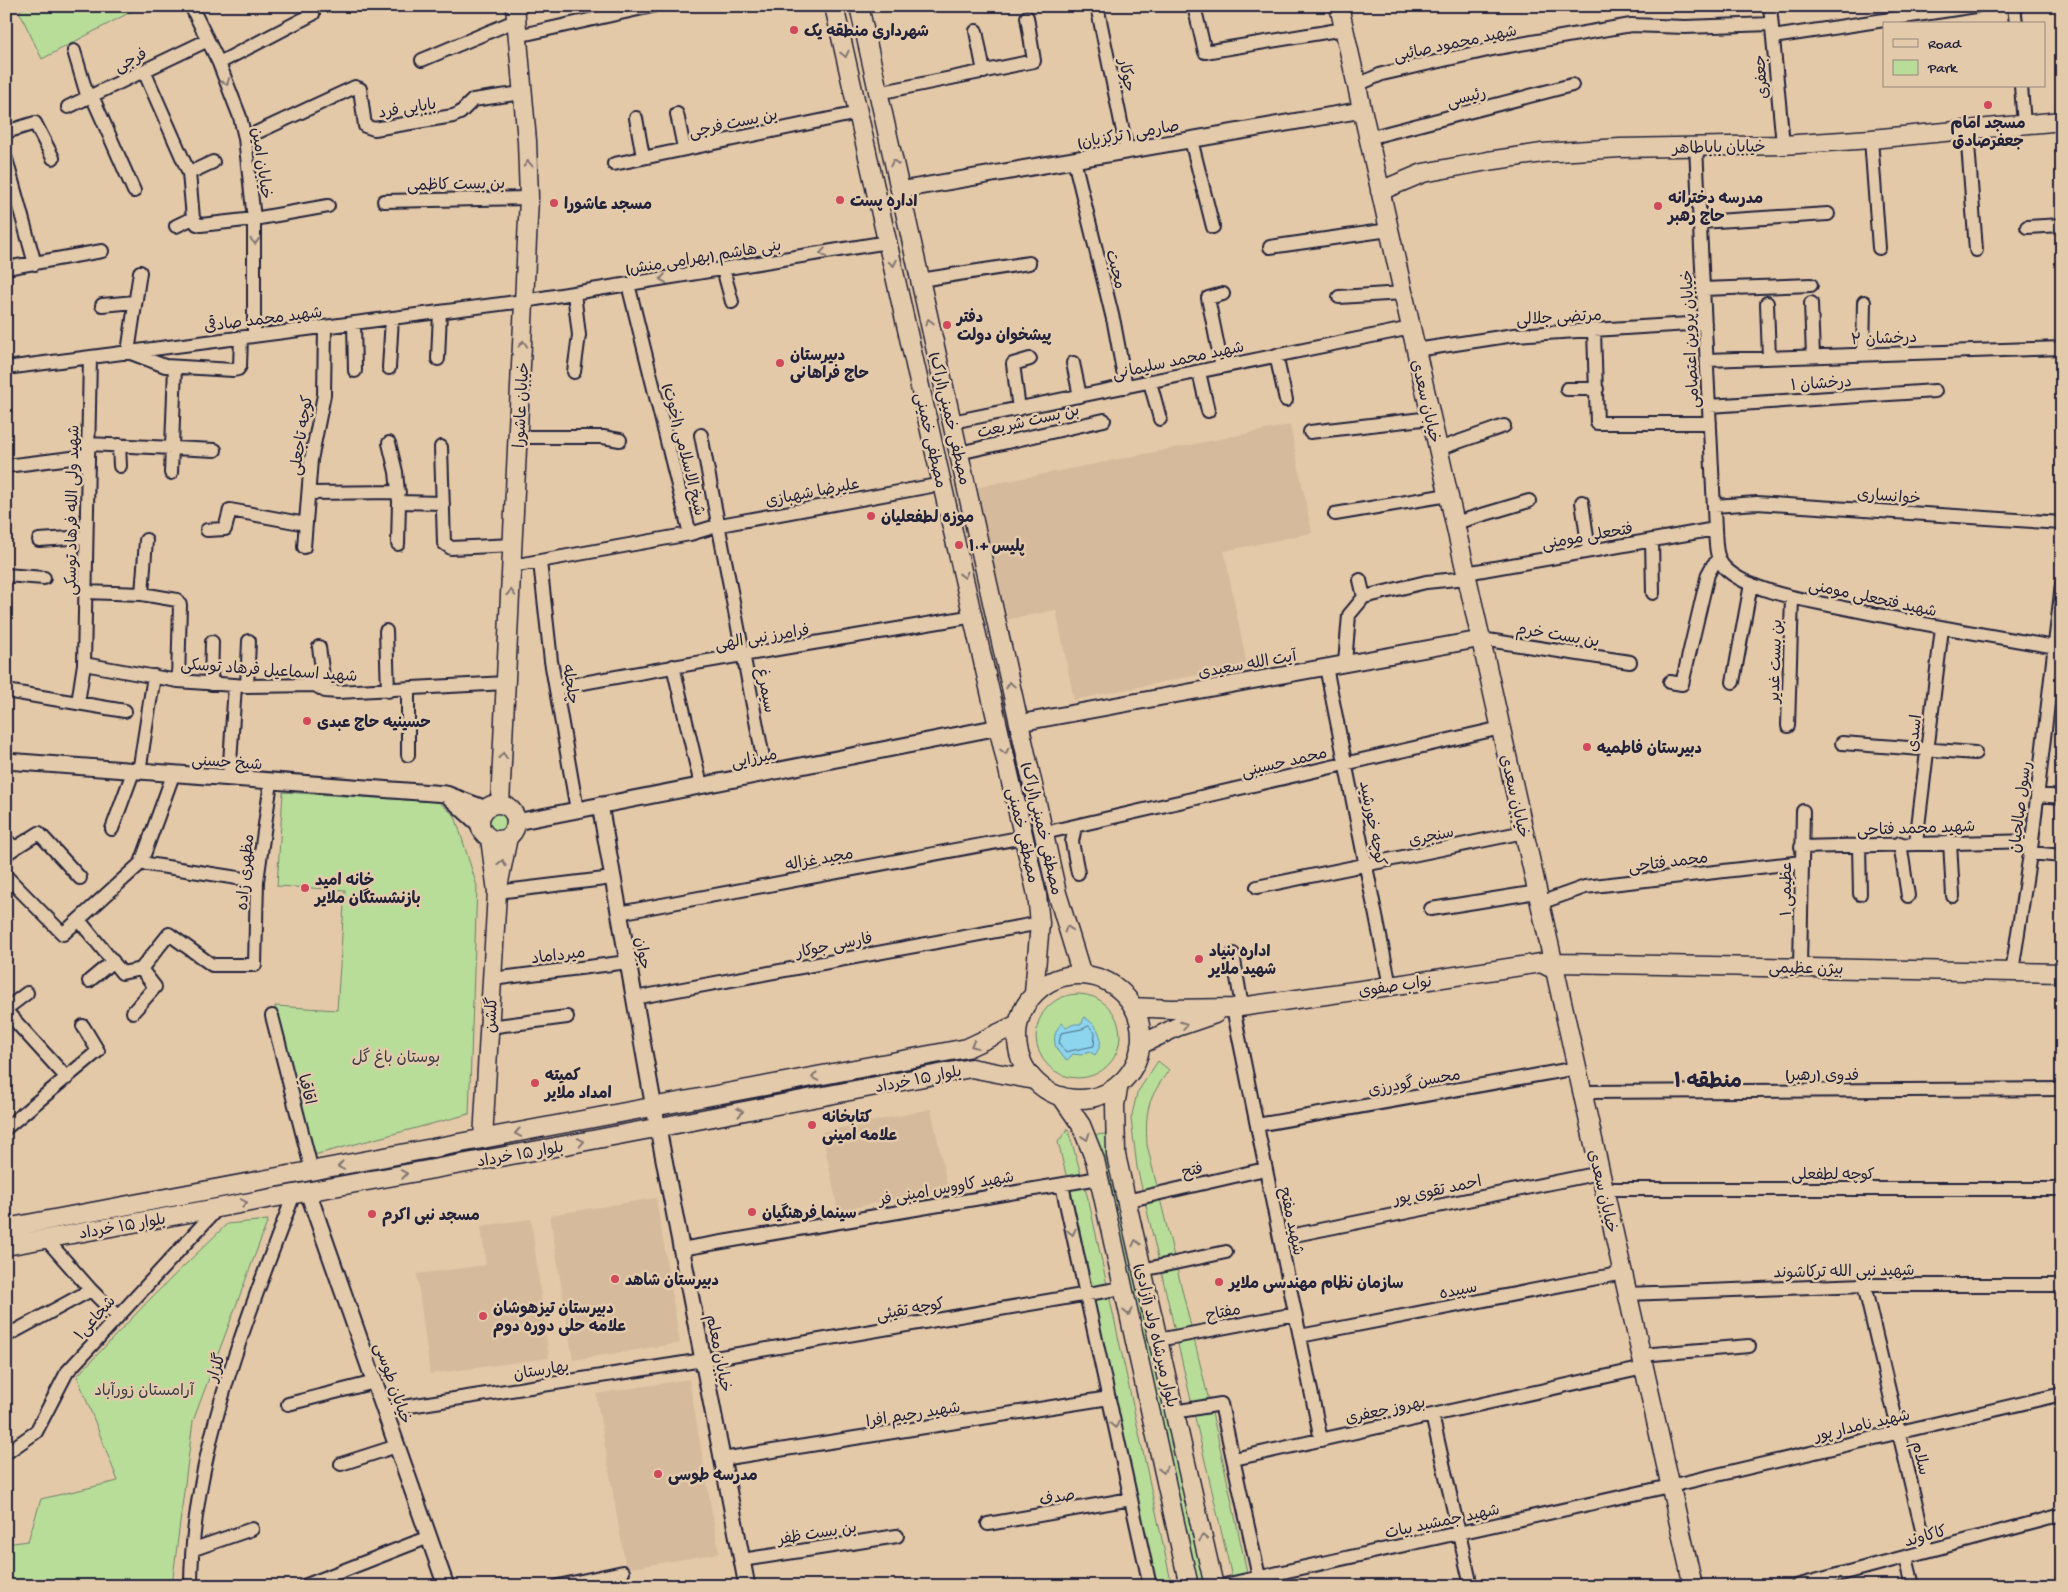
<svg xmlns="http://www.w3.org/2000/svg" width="2068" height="1592" viewBox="0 0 2068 1592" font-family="'Gochi Hand','Playpen Sans Arabic',sans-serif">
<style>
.built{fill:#d5ba9c}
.green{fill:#b7dd98;stroke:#6c806a}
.water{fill:#8dd5ee;stroke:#628da6}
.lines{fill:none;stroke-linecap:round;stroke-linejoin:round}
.shore{stroke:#4d6a83;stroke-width:1}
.minor-casing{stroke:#22223b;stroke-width:16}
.tertiary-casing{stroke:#22223b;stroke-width:19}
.secondary-casing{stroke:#22223b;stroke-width:21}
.minor{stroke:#e3caab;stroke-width:12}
.tertiary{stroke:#e3caab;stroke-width:15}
.secondary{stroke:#e3caab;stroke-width:18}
.oneway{stroke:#827673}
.poi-dot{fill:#d1495b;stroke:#e3caab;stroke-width:2}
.labels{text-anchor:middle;stroke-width:5;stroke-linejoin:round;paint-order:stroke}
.poi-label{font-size:16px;font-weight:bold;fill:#22223b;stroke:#e3caab;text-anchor:start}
.street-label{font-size:16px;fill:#22223b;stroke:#e3caab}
.park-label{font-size:16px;fill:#383e49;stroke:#e3caab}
.district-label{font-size:21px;font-weight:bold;fill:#22223b;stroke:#e3caab}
</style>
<rect width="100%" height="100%" fill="#e4c9a8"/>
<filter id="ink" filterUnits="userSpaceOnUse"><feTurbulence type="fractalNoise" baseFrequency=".02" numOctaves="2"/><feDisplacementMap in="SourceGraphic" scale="10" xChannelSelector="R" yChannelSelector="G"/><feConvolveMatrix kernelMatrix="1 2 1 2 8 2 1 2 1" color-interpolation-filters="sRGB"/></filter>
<g filter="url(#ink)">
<path class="built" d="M1290,425L1312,533L1224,551L1247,665L1074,700L1056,610L1005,620L978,487Z
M931,1109L948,1188L838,1211L822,1132Z
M656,1198L680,1343L573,1360L550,1215Z
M531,1219L549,1358L430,1374L417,1274L486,1265L481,1226Z
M689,1379L719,1553L626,1569L596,1394Z"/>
<path class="green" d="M27,6H137L138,8L42,59L19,11Z
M283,792L439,802L455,816L477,886L469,1114L314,1155L275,1006L337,1010L345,890L277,886Z
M485 822a12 12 0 1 1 24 0a12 12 0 1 1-24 0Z
M1036 1036a42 42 0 1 1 84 0a42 42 0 1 1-84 0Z
M1158,1061L1169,1070C1148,1099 1145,1109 1147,1145L1218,1438L1250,1586H1234L1137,1167L1131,1119L1137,1093Z
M1068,1129L1089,1202L1172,1586H1155L1127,1463L1081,1236L1058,1142Z
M1106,1134L1117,1182L1208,1586H1198L1093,1135Z
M268,1220L193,1421L172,1585L6,1586V1544L28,1541L41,1499L118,1481L77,1376L151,1298L227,1224Z"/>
<path class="water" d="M1084,1017C1099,1026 1106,1040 1095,1055L1089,1051L1081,1055L1073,1054L1067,1060C1053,1051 1050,1035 1062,1023L1066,1028L1074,1024H1082Z"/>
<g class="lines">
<path class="shore" d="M1089,1026L1095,1033L1094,1046L1065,1052L1059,1043L1061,1033L1082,1029Z"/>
<defs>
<path id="minor" d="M191,6L219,63L240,117L245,138L254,219V336
M1097,6L1127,151
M1194,6L1205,52L1344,29
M1770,6L1783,145
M2014,6L2016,24
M976,31L984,72
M517,36L652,6
M1773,37L1976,6
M74,51L88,98
M422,60L517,20
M219,63L313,14
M144,71L189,173L193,218L197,224L201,225L254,219L328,206
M1357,85L1382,74L1497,48L1631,25L1685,27L1771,24
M2021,86L2024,124
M878,93L1034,61L1027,17
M92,96L134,191
M68,107L206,41
M677,114L684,148
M636,118L643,157
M1967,131L1976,250
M6,132L35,123L53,158
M245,138L355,87L360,89L365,126L374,129L453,116L460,113L473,100L522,93
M1368,138L1572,85
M1871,139L1879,248
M1191,140L1213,227
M1696,147L1715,529C1716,543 1715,558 1725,568C1749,592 1811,601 1844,608C1916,623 1989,636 2062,648
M6,159L35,264
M1074,160L1114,323L1126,387
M614,164L858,113
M189,173L213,162
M384,201L529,198
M1700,222L1828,214
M176,226L193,218
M2027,227L2062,225
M1270,247L1389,230
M6,268L102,251
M723,269L732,302
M140,272L128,352L165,366L233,370L238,369L240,366L241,338
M920,280L1029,263
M1703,289L1811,285
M1339,297L1403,293
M1767,303L1769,358
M1811,303L1813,356
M102,305L135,302
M354,323L355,371
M1594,331L1597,423H1710
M1416,350L1514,335L1705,323
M1863,354L1864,302
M1276,355L1286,400
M438,359L440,312
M1707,360L2062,348
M1073,363L1080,396
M1222,367L1208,298L1223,294
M6,368L524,301L888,242
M389,368L392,318
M574,372L579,335L574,293
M1199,372L1208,411
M1150,382L1160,419
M1567,389H1597
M1709,406L1935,391
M1019,409L1013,364L1030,359
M952,422L1411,328
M1310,432L1431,418
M701,435L766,773
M519,437H603L620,440
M389,443L396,472L399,502L443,503
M88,444L215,450
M119,445L120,466
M441,447L444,543L451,548L513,545
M1438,449L1504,426
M959,453L1104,420
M6,466L88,456
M171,473L175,367
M309,493L399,492
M1582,502L1589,551
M1714,506L1757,503L2062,523
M1335,514L1448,495
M1455,523L1529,501
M207,530L225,529L230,510L306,524
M690,534L720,525L942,484
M39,540L86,537
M1652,540L1653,593
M398,544L399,502
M304,547L311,460L324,395L325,327
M540,562L551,661L577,810
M512,566L690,534L628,284
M1466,573L1715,529
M6,575L44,578
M1360,580L1364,597
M85,592L142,594L177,600L180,605L178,681
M142,594L146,540
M386,631L388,691
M1481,639L1630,662
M319,647L325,691
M1345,663L1349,615L1364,597L1426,582L1467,578
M84,664L178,681L247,686L315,685L325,691L338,692L506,683
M673,666L701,785
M1326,667L1390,986
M1670,682L1682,684L1708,574L1713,565L1718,561
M1733,682L1751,584
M211,684L212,642
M247,686L249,641
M556,688C695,662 835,640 974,616
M6,691L125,711
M78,703L84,664L90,357
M1788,726L1792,597
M1842,743L1975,753
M408,755V690
M139,772L154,676
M229,779L235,685
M2037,795L2062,797
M1075,826L1072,842L1078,873
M112,829L133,772
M1044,833L1501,728
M6,840L15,848L6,854
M1950,842L1953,896
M1900,843L1908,896
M1916,843L1942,628
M1859,845L1860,894
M1801,847L2032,841
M15,848L39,833L80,878
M2030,853L2062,856
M141,863L257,881
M6,876L63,934L141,863L173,775
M1257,887L1524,832
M497,892L613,878
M1540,903L1585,887L1802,862
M1431,909L1537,892
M619,913L1024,837
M79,920L122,973L141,969L169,934L212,965H255L257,881L271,782
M1233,954L1242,1007
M1800,967L1803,811
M2012,972L2032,841L2062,584
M492,979L628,962
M89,981L113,961
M634,998L1040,923
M1233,1008L1321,1440
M6,1009L27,993
M6,1011L67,1078
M133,1012L155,987L141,969
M272,1016L312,1171
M489,1027L567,1017
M1582,1092L2062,1089
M1257,1125L1577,1068
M6,1128L98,1051L83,1026
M1062,1185L1150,1586
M1604,1189H2062
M1126,1201L1265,1169
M1280,1238L1600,1173
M46,1239L91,1290L117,1316
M681,1249L1099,1178
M1142,1270L1226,1252
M1864,1285L1927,1551
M1627,1294L1864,1285H2062
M6,1336L91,1290
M1300,1336L1623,1273
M1158,1340L1295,1314
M1641,1355L1749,1346
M288,1404L375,1382
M384,1410L703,1360L1123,1288
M1174,1412L1221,1404L1261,1586
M1432,1415L1471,1586
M6,1453L36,1432L67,1372L218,1208
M722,1459L1109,1398
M1234,1459L1644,1368
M341,1464L397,1446
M988,1524L1131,1499
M194,1549L252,1529
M1906,1557L1913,1586
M742,1560L897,1536
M191,1586C191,1455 248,1316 294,1194
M304,1586L429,1537
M558,1586L623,1572
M1220,1586L1670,1486L2062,1394
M1796,1586L2062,1515"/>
<path id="tertiary" d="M900,190L1362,110
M1019,723L1481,639
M6,761L446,794
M600,805L654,1108L747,1586
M516,822L999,727
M480,825L446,794L486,809
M308,1192L446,1586"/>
<path id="secondary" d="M834,6L942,484L1037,895L1040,923L1034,993
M859,6L1057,893L1082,975
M1339,6L1693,1586
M1380,191L1423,173L1488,161L1542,153L1620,148L1783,145L1871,139L2062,121
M500,804L529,198L527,141L515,6
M480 822a18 18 0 1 1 36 0a18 18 0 1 1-36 0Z
M490,838L497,892L508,837
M1017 1037a62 62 0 1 1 124 0a62 62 0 1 1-124 0Z
M1133,1007L1171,1009L1233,1008L1390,986L1541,963L1555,970L1560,963L2062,973
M1140,1045L1177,1027L1215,1014
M1119,1084L1115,1105L1116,1155L1214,1586
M1061,1096L1081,1125L1095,1160L1189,1586
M483,1139L497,892
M6,1228L967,1048L1018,1024
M6,1246L550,1148L971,1068L1034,1080"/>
</defs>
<use href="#minor" class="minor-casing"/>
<use href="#tertiary" class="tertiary-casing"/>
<use href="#secondary" class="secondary-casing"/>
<use href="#minor" class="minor"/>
<use href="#tertiary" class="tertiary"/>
<use href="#secondary" class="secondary"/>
</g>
<defs><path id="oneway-chevron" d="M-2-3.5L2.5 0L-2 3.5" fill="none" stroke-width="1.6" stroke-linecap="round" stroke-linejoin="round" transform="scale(1.25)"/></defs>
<g class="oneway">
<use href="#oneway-chevron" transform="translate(845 54) rotate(77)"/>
<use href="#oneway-chevron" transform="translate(226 82) rotate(68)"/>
<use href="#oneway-chevron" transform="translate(894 163) rotate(-103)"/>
<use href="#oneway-chevron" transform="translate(528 164) rotate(-92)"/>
<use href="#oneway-chevron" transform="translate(255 241) rotate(88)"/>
<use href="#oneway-chevron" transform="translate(823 253) rotate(171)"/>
<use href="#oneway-chevron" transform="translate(893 263) rotate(78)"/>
<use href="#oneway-chevron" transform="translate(663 279) rotate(171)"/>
<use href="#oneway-chevron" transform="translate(929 322) rotate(-103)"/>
<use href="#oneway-chevron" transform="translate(523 344) rotate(-89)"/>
<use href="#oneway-chevron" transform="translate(964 575) rotate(76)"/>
<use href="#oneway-chevron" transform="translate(511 593) rotate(-87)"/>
<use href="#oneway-chevron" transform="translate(1010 685) rotate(-103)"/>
<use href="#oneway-chevron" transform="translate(1005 751) rotate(77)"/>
<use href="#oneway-chevron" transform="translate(503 756) rotate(-87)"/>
<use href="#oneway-chevron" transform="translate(502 863) rotate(-79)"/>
<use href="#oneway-chevron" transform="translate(1068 929) rotate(-107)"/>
<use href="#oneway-chevron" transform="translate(1184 1025) rotate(-21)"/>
<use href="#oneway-chevron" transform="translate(974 1045) rotate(155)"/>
<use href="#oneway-chevron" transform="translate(815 1077) rotate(169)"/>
<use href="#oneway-chevron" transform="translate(740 1112) rotate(-11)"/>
<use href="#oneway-chevron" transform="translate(518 1133) rotate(170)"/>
<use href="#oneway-chevron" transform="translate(1086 1137) rotate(70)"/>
<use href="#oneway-chevron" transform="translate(581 1142) rotate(-11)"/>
<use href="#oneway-chevron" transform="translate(341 1166) rotate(169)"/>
<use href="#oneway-chevron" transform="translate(404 1174) rotate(-10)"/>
<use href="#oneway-chevron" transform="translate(244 1203) rotate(-10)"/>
<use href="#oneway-chevron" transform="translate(1072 1232) rotate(78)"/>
<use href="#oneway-chevron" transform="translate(1136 1243) rotate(-103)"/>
<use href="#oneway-chevron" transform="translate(1128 1312) rotate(78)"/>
<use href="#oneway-chevron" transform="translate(1115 1425) rotate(78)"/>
<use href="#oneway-chevron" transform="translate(1163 1470) rotate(78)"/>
<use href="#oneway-chevron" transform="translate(1203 1538) rotate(-103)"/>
</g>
</g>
<g class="poi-dot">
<circle cx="794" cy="30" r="5"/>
<circle cx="1988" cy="105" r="5"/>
<circle cx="840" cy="200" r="5"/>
<circle cx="554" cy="203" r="5"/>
<circle cx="1658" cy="206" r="5"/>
<circle cx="947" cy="325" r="5"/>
<circle cx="780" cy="363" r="5"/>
<circle cx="871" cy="516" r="5"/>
<circle cx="959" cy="545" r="5"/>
<circle cx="307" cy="721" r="5"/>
<circle cx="1587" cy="747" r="5"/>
<circle cx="305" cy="888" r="5"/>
<circle cx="1199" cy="959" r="5"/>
<circle cx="535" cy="1083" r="5"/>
<circle cx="812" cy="1125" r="5"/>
<circle cx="752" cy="1212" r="5"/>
<circle cx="372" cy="1214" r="5"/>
<circle cx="615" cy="1279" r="5"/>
<circle cx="1219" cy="1282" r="5"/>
<circle cx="483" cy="1316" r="5"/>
<circle cx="658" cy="1474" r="5"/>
</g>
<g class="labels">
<g class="poi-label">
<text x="804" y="36">شهرداری منطقه یک</text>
<text x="1988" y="128" text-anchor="middle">مسجد امام<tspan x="1988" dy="18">جعفرصادق</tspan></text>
<text x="1668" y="203">مدرسه دخترانه<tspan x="1668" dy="18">حاج رهبر</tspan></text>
<text x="850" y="206">اداره پست</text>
<text x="564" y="209">مسجد عاشورا</text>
<text x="957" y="322">دفتر<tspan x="957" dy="18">پیشخوان دولت</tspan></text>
<text x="790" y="360">دبیرستان<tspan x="790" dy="18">حاج فراهانی</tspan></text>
<text x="881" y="522">موزه لطفعلیان</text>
<text x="969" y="551">پلیس +۱۰</text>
<text x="317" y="727">حسینیه حاج عبدی</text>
<text x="1597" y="753">دبیرستان فاطمیه</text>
<text x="315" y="885">خانه امید<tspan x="315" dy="18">بازنشستگان ملایر</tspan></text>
<text x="1209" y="956">اداره بنیاد<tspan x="1209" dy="18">شهید ملایر</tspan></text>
<text x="545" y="1080">کمیته<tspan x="545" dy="18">امداد ملایر</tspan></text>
<text x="822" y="1122">کتابخانه<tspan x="822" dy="18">علامه امینی</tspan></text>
<text x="762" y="1218">سینما فرهنگیان</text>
<text x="382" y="1220">مسجد نبی اکرم</text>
<text x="625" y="1285">دبیرستان شاهد</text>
<text x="1229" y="1288">سازمان نظام مهندسی ملایر</text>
<text x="493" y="1313">دبیرستان تیزهوشان<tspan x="493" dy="18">علامه حلی دوره دوم</tspan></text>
<text x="668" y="1480">مدرسه طوسی</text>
</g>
<g class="street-label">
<text transform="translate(1455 42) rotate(-12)" y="6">شهید محمود صائبی</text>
<text transform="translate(130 59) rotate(-26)" y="6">فرجی</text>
<text transform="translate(1128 75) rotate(79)" y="6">جوکار</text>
<text transform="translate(1760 77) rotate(-95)" y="6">جعفری</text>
<text transform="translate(1466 96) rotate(-15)" y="6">رئیسی</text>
<text transform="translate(407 107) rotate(-9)" y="6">بابایی فرد</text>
<text transform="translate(733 122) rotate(-12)" y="6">بن بست فرجی</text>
<text transform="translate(1128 133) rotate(-10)" y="6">صارمی ( ترکزبان)</text>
<text transform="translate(1719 146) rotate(-1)" y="6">خیابان باباطاهر</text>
<text transform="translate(263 163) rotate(82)" y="6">خیابان امین</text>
<text transform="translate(456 183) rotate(-1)" y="6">بن بست کاظمی</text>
<text transform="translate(703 256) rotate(-9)" y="6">بنی هاشم (بهرامی منش)</text>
<text transform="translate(1117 269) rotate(76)" y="6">محبت</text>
<text transform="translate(1559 316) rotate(-3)" y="6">مرتضی جلالی</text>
<text transform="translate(263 318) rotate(-7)" y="6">شهید محمد صادقی</text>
<text transform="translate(1884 337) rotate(-2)" y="6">درخشان ۲</text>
<text transform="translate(1689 339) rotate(-93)" y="6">خیابان پروین اعتصامی</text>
<text transform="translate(1178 359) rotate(-12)" y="6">شهید محمد سلیمانی</text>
<text transform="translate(1821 382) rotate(-4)" y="6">درخشان ۱</text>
<text transform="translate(1427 401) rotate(77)" y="6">خیابان سعدی</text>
<text transform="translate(520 405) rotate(-87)" y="6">خیابان عاشورا</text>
<text transform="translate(951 418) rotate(77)" y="6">مصطفی خمینی(اراک)</text>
<text transform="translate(1028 420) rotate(-13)" y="6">بن بست شریعت</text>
<text transform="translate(300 435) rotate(-81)" y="6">کوچه تاجعلی</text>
<text transform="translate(932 440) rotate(77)" y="6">مصطفی خمینی</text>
<text transform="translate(685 449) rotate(76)" y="6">شیخ الاسلامی (اخوت)</text>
<text transform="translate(812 491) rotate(-11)" y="6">علیرضا شهبازی</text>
<text transform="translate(1889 495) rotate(4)" y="6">خوانساری</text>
<text transform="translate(71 510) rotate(-89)" y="6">شهید ولی الله فرهاد توسکی</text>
<text transform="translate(1587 535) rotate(-10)" y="6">فتحعلی مومنی</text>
<text transform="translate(1873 597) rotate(12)" y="6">شهید فتحعلی مومنی</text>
<text transform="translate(1558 634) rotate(9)" y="6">بن بست خرم</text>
<text transform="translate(762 636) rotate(-9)" y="6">فرامرز نبی الهی</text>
<text transform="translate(1774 661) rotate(-88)" y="6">بن بست غدیر</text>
<text transform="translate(1247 663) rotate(-10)" y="6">آیت الله سعیدی</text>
<text transform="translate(269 669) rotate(4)" y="6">شهید اسماعیل فرهاد توسکی</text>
<text transform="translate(572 684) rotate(81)" y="6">چلچله</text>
<text transform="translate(767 690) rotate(79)" y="6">سیمرغ</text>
<text transform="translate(1913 733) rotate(-83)" y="6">اسدی</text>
<text transform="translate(754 757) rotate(-11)" y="6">میرزایی</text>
<text transform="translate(227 761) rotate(4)" y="6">شیخ حسنی</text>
<text transform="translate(1284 761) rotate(-13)" y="6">محمد حسینی</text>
<text transform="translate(1516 796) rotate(77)" y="6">خیابان سعدی</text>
<text transform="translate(2019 807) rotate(-83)" y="6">رسول صالحیان</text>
<text transform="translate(1374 823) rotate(79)" y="6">کوچه خورشید</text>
<text transform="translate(1916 827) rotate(-2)" y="6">شهید محمد فتاحی</text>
<text transform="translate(1043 828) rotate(77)" y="6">مصطفی خمینی(اراک)</text>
<text transform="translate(1024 835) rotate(77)" y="6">مصطفی خمینی</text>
<text transform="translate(1431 835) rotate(-12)" y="6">سنجری</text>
<text transform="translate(819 858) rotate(-10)" y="6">مجید غزاله</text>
<text transform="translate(1668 861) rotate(-7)" y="6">محمد فتاحی</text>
<text transform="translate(244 872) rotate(-85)" y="6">مظهری زاده</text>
<text transform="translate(1785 889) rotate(-90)" y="6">عظیمی ۱</text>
<text transform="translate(834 944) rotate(-11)" y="6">فارسی جوکار</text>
<text transform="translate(644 953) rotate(80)" y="6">جوان</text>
<text transform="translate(558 954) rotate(-7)" y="6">میرداماد</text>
<text transform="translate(1806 967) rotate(1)" y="6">بیژن عظیمی</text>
<text transform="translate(1395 985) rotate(-8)" y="6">نواب صفوی</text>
<text transform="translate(490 1015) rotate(-87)" y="6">گلشن</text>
<text x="1822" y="1080">فدوی (رهبر)</text>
<text transform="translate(918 1078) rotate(-11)" y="6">بلوار ۱۵ خرداد</text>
<text transform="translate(1414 1081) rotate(-10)" y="6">محسن گودرزی</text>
<text transform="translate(308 1089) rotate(76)" y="6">اقاقیا</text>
<text transform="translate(520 1153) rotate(-10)" y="6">بلوار ۱۵ خرداد</text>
<text transform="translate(1192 1169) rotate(-13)" y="6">فتح</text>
<text x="1833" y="1179">کوچه لطفعلی</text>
<text transform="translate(946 1187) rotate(-10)" y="6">شهید کاووس امینی فر</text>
<text transform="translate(1437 1189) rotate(-12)" y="6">احمد تقوی پور</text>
<text transform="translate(1604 1191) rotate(77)" y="6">خیابان سعدی</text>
<text transform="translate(1293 1221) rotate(78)" y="6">شهید مفتح</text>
<text transform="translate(122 1225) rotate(-10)" y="6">بلوار ۱۵ خرداد</text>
<text transform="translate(1844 1270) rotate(-1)" y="6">شهید نبی الله ترکاشوند</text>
<text transform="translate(1458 1289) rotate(-11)" y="6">سپیده</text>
<text transform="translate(910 1308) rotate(-10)" y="6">کوچه تقیئی</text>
<text transform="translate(1223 1311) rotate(-11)" y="6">مفتاح</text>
<text transform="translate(94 1317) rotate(-48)" y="6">شجاعی۱</text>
<text transform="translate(1157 1335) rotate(77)" y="6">بلوار میرشاه ولد (آزادی)</text>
<text transform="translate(720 1353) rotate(79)" y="6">خیابان معلم</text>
<text transform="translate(215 1367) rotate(-72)" y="6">گلزار</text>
<text transform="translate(541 1369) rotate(-9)" y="6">بهارستان</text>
<text transform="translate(394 1383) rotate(71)" y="6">خیابان طوسی</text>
<text transform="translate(1385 1409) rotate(-12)" y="6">بهروز جعفری</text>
<text transform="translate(913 1413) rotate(-9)" y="6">شهید رحیم افرا</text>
<text transform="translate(1862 1424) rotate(-13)" y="6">شهید نامدار پور</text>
<text transform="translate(1922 1458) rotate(77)" y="6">سلام</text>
<text transform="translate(1057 1496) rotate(-10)" y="6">صدف</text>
<text transform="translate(1442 1520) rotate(-12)" y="6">شهید جمشید بیات</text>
<text transform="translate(817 1532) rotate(-9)" y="6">بن بست ظفر</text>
<text transform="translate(1925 1535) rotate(-15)" y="6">کاکاوند</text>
</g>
<g class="park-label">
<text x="396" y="1062">بوستان باغ گل</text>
<text x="144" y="1395">آرامستان زورآباد</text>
</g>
<g class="district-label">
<text x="1708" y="1087">منطقه ۱</text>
</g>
</g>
<rect width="2068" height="1592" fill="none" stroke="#e3caab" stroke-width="25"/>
<rect x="12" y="12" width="2043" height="1567" fill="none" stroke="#22223b" stroke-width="2" filter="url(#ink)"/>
<rect x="1883" y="22" width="162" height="65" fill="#e3caab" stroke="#96877e"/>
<rect x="1893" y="39" width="25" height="8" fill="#e3caab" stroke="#96877e"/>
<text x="1928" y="48" font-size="15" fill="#22223b">Road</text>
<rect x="1893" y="60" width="25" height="15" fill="#b7dd98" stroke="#96877e"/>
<text x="1928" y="72" font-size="15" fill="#22223b">Park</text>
</svg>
